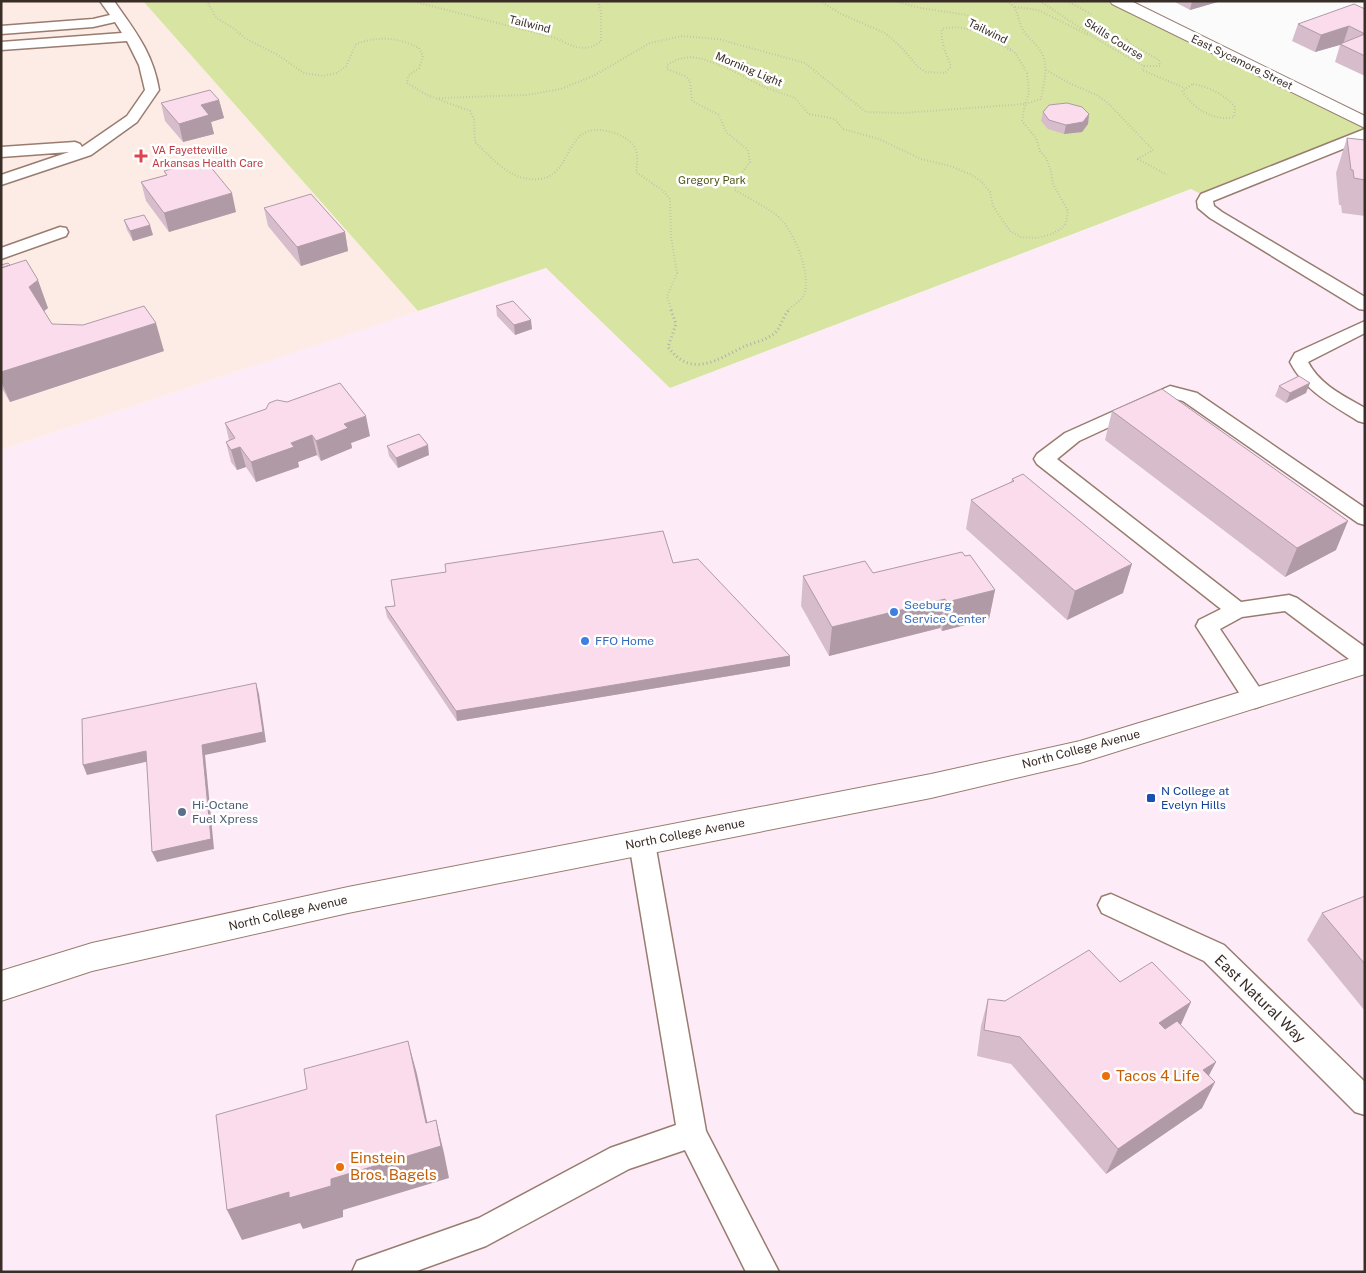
<svg xmlns="http://www.w3.org/2000/svg" width="1366" height="1273" viewBox="0 0 1366 1273" font-family="'Public Sans',sans-serif">
<style>
.commercial{fill:#fdecf8}
.built{fill:#fdece5}
.green{fill:#d7e4a2}
.lines{fill:none;stroke-linecap:round;stroke-linejoin:round}
.service-casing{stroke:#997c6f;stroke-width:3}
.tertiary-casing{stroke:#997c6f;stroke-width:2}
.primary-casing{stroke:#997c6f;stroke-width:2}
.path-far1{stroke:#b3afac;stroke-width:2;stroke-dasharray:0.5 2.5;stroke-linecap:butt}
.path{stroke:#b3afac;stroke-width:3;stroke-dasharray:1 3;stroke-linecap:butt}
.service{fill:#fff;fill-rule:evenodd}
.tertiary{fill:#fff;fill-rule:evenodd}
.primary{fill:#fff;fill-rule:evenodd}
.wall{fill:#d7bdcc}
.shaded-wall{fill:#af9aa6}
.building{fill:#fadced;stroke:#af9aa6}
.health-dot{fill:#e0444e;stroke:#fff;stroke-width:2}
.shop-dot{fill:#3f7fe0;stroke:#fff;stroke-width:2}
.transit-dot{fill:#1a4fb4;stroke:#fff;stroke-width:2}
.service-dot{fill:#5c6f8a;stroke:#fff;stroke-width:2}
.food-dot{fill:#e8710a;stroke:#fff;stroke-width:2}
.labels{text-anchor:middle;stroke-width:5;stroke-linejoin:round;paint-order:stroke}
.far-street-label{font-size:11px;fill:#392d27;stroke:#fff}
.far-health-label{font-size:11px;fill:#be3a42;stroke:#fff;text-anchor:start}
.far-park-label{font-size:11px;fill:#505917;stroke:#fff}
.shop-label{font-size:12px;fill:#366cbe;stroke:#fff;text-anchor:start}
.street-label{font-size:12px;fill:#392d27;stroke:#fff}
.transit-label{font-size:12px;fill:#164399;stroke:#fff;text-anchor:start}
.service-label{font-size:12px;fill:#4e5e75;stroke:#fff;text-anchor:start}
.near-street-label{font-size:15px;fill:#392d27;stroke:#fff}
.near-food-label{font-size:15px;fill:#c56008;stroke:#fff;text-anchor:start}
</style>
<rect width="100%" height="100%" fill="#fbfbfb"/>
<path class="commercial" d="M1365,134V1272H1V450L546,268L670,388L1192,189L1207,197Z"/>
<path class="built" d="M1,1H143L418,311L1,450Z"/>
<path class="green" d="M143,1H1118L1365,123V134L1207,197L1191,189L670,388L546,268L418,311Z"/>
<g class="lines">
<defs>
<path id="service" d="M100,1H114C135,31 153,53 159,90L137,122L91,155L1,185V175L69,152L1,157V147L75,142L80,144L82,147L127,116L145,90L139,65L127,41L1,50V42L122,33L115,22L93,27L1,34V26L93,19L110,15Z
M1365,129V140L1213,201L1214,206L1222,212L1365,297V310L1359,309L1210,218L1198,208L1197,201L1201,194Z
M60,227L66,228L68,232L66,236L1,259V248Z
M1365,321V333L1308,362C1320,385 1344,396 1365,408V423L1358,421C1331,404 1305,391 1290,362L1295,353Z
M1170,386L1197,393L1365,508V525L1358,523L1183,401L1172,398L1079,441L1057,459L1241,602L1289,595L1297,598L1365,647V667L1357,665L1285,611L1242,617L1220,629L1267,699L1263,705L1255,708L1247,705L1196,626L1199,620L1221,609L1037,464L1034,459L1037,454L1065,433Z
M642,833L651,836L655,843L706,1131L779,1272H746L685,1150L629,1169L486,1246L414,1272H352L357,1261L479,1218L610,1148L676,1125L629,843L633,836Z
M1111,894L1224,945L1365,1082V1115L1355,1112L1204,961L1102,913L1098,905L1102,897Z"/>
<path id="tertiary" d="M1110,1H1131L1365,116V128L1112,4Z"/>
<path id="primary" d="M1365,654V674L1080,763L931,798L348,913L92,971L1,1001V971L92,943L348,887L931,774L1080,741Z"/>
</defs>
<use href="#service" class="service-casing"/>
<use href="#tertiary" class="tertiary-casing"/>
<use href="#primary" class="primary-casing"/>
<path class="path-far1" d="M207,1L216,18L233,28L246,39L278,55L304,73L323,76L337,73L346,66L356,44C378,36 398,37 419,48L423,56L419,68L408,76L407,83L427,95L470,111L474,119L475,142C493,159 511,182 539,179C575,175 562,122 607,131C617,133 628,138 634,146C639,155 637,163 636,172L662,190L670,199L671,236L677,273L667,296L672,311
M412,1L556,38C571,46 587,54 601,41V13L598,1
M820,1L841,14L885,33L900,46L919,68L926,72L945,73L951,67C947,54 940,43 942,29C968,22 990,39 1012,51
M1040,1L1097,39L1138,63L1144,66H1160L1159,60L1131,44L1125,37
M1067,1L1091,14
M1015,7L1038,10L1088,35
M1144,66L1142,70L1185,88
M1046,70L1071,84L1097,95L1109,104L1153,150L1138,159L1167,175
M1193,84C1209,87 1224,94 1235,107L1234,117C1213,122 1193,108 1182,91Z
M439,98L526,95L561,89L593,76L650,43L682,36L718,39L805,63L866,112L902,113L1025,104L1029,93L1027,73L1016,54L999,38L967,15L920,8L895,1
M787,311C792,306 801,301 804,295C812,274 793,227 775,214C763,205 748,198 735,190L736,181L750,162L748,150L726,132L719,115L692,101L690,81L685,76L667,69V65L678,59L691,57L703,59L729,69L764,87L795,98L809,114L835,119L843,129L879,139L921,159L950,166L970,174L981,181L990,192L993,206L1010,231L1021,237L1037,238L1052,234L1062,228L1066,223L1068,211L1053,184L1051,171L1046,158L1040,151L1036,138L1022,121L1025,104L1041,99C1044,80 1051,62 1037,46C1032,40 1025,35 1022,28C1016,15 1020,11 1007,1"/>
<path class="path" d="M671,310L676,324L668,347C691,378 715,361 743,347C752,343 764,341 772,335C781,330 782,317 789,310"/>
<use href="#service" class="service"/>
<use href="#tertiary" class="tertiary"/>
<use href="#primary" class="primary"/>
</g>
<path class="wall" d="M1173,1H1221L1190,10Z
M1365,9V76L1335,62L1340,45L1315,52L1292,41L1298,24Z
M219,100L224,118L211,122L214,134L183,142L165,121L161,103Z
M1043,112L1089,114L1088,124L1082,132L1064,134L1048,129L1041,121Z
M1347,138L1365,140V216L1342,213L1341,205H1339L1336,173Z
M164,171L236,212L169,232L146,201L141,182L166,175Z
M264,208L345,232L348,251L301,266L268,226Z
M124,220L153,235L133,241L127,230Z
M1,265H10L48,308L44,311L52,324L164,351L10,402L1,387Z
M496,306L532,329L515,335L497,316Z
M1279,386L1306,393L1286,403L1275,396Z
M1112,411L1336,550L1285,577L1105,440Z
M225,423L370,436L351,443L352,448L337,454L321,461L317,455L298,462L299,467L256,482L246,467L237,470L231,462L226,442L229,440Z
M387,446L429,455L398,468L389,456Z
M1012,479L1123,593L1067,620L966,529L971,500L1011,482Z
M673,563L790,656V666L457,721L387,617L385,607Z
M873,573L995,590L989,619L942,631L940,628L829,656L801,606L803,576Z
M1365,896V1011L1307,940L1322,913Z
M1120,982L1191,1002L1180,1025L1216,1062L1209,1075L1215,1082L1202,1108L1106,1174L1011,1064L977,1056L981,1026L988,999L1005,1001Z"/>
<path class="shaded-wall" d="M1192,1H1221L1190,10Z
M1349,26L1343,44L1315,52L1321,35Z
M219,100L224,118L211,122L214,134L183,142L179,124L201,105Z
M1089,114L1088,124L1082,132L1064,134L1066,125Z
M232,193L236,212L169,232L164,213Z
M150,225L153,235L133,241L130,231Z
M345,232L348,251L301,266L297,247Z
M38,280L48,308L39,315L29,287Z
M531,320L532,329L515,335L514,325Z
M156,323L164,351L10,402L1,381V372Z
M1310,383L1306,393L1286,403L1290,393Z
M366,416L370,436L351,443L352,448L321,461L316,441L344,424Z
M312,435L317,455L298,462L299,467L256,482L251,462L291,443Z
M428,445L429,455L398,468L396,458Z
M240,447L246,467L237,470L231,450Z
M1348,521L1336,550L1285,577L1297,548Z
M1132,564L1123,593L1067,620L1075,591Z
M995,590L989,619L942,631L947,602Z
M945,599L940,628L829,656L832,627Z
M790,656V666L457,721L456,711Z
M256,683L259,694L266,742L205,755L214,849L157,862L152,852L202,745Z
M146,751L150,761L87,775L83,765Z
M1191,1002L1179,1029L1148,1049L1159,1023Z
M408,1041L417,1074L433,1149L436,1120L444,1153L449,1178L343,1210V1217L303,1229L300,1223L242,1240L227,1210L426,1123Z
M1216,1062L1202,1088L1203,1070Z
M1215,1082L1202,1108L1106,1174L1118,1149Z"/>
<path class="building" d="M1354,4L1365,9V34L1349,26L1321,35L1298,24Z
M1365,34V56L1340,44Z
M210,90L219,100L201,105L209,115L179,124L161,103Z
M1067,103L1082,107L1089,114L1083,122L1066,125L1049,120L1043,112L1049,105Z
M1347,138L1365,140V180L1354,178L1353,170H1351Z
M205,160L232,193L164,213L141,182L167,175L164,171Z
M311,194L345,232L297,247L264,208Z
M144,215L150,225L130,231L124,220Z
M26,260L38,280L29,287L52,324L83,325L144,306L156,323L1,372V268Z
M8,263L10,265L1,268V265Z
M513,301L531,320L514,325L496,306Z
M1299,376L1310,383L1290,393L1279,386Z
M340,383L366,416L344,424L348,428L316,441L312,435L291,443L294,447L251,462L240,447L231,450L226,442L235,438L225,423L266,409L269,403L277,400L287,402Z
M1162,389L1348,521L1297,548L1112,411Z
M419,434L428,445L396,458L387,446Z
M1023,474L1132,564L1075,591L971,500L1014,481L1012,479Z
M663,531L673,563L698,559L790,656L456,711L385,607L395,606L391,580L446,572L445,564Z
M962,552L965,556L970,555L995,590L947,602L945,599L832,627L803,576L865,561L873,573Z
M256,683L263,732L202,745L211,839L152,852L146,751L83,765L82,719Z
M1365,896V964L1322,913Z
M1089,950L1120,982L1152,962L1191,1002L1159,1023L1165,1029L1177,1021L1216,1062L1203,1070L1215,1082L1118,1149L1020,1037L984,1030L988,999L1005,1001Z
M408,1041L426,1123L436,1120L441,1146L331,1179V1186L289,1198V1192L227,1210L216,1115L307,1089L304,1069Z"/>
<path class="health-dot" d="M138.5 148.5h5v5h5v5h-5v5h-5v-5h-5v-5h5z"/>
<g class="shop-dot">
<circle cx="894" cy="612" r="5"/>
<circle cx="585" cy="641" r="5"/>
</g>
<rect class="transit-dot" x="1146" y="793" width="10" height="10" rx="2.5"/>
<circle class="service-dot" cx="182" cy="812" r="5"/>
<g class="food-dot">
<circle cx="1106" cy="1076" r="5"/>
<circle cx="340" cy="1167" r="5"/>
</g>
<g class="labels">
<g class="far-street-label">
<text transform="translate(530 24) rotate(14)" y="4">Tailwind</text>
<text transform="translate(988 31) rotate(26)" y="4">Tailwind</text>
<text transform="translate(1114 39) rotate(32)" y="4">Skills Course</text>
<text transform="translate(1242 62) rotate(26)" y="4">East Sycamore Street</text>
<text transform="translate(749 69) rotate(23)" y="4">Morning Light</text>
</g>
<g class="far-health-label">
<text x="152" y="154">VA Fayetteville<tspan x="152" dy="13">Arkansas Health Care</tspan></text>
</g>
<g class="far-park-label">
<text x="712" y="184">Gregory Park</text>
</g>
<g class="shop-label">
<text x="904" y="609">Seeburg<tspan x="904" dy="14">Service Center</tspan></text>
<text x="595" y="645">FFO Home</text>
</g>
<g class="street-label">
<text transform="translate(1081 749) rotate(-15)" y="4">North College Avenue</text>
<text transform="translate(685 834) rotate(-11)" y="4">North College Avenue</text>
<text transform="translate(288 913) rotate(-13)" y="4">North College Avenue</text>
</g>
<g class="transit-label">
<text x="1161" y="795">N College at<tspan x="1161" dy="14">Evelyn Hills</tspan></text>
</g>
<g class="service-label">
<text x="192" y="809">Hi-Octane<tspan x="192" dy="14">Fuel Xpress</tspan></text>
</g>
<g class="near-street-label">
<text transform="translate(1260 999) rotate(44)" y="5">East Natural Way</text>
</g>
<g class="near-food-label">
<text x="1116" y="1081">Tacos 4 Life</text>
<text x="350" y="1163">Einstein<tspan x="350" dy="17">Bros. Bagels</tspan></text>
</g>
</g>
<rect width="1366" height="1273" fill="none" stroke="#392d27" stroke-width="5"/>
</svg>
